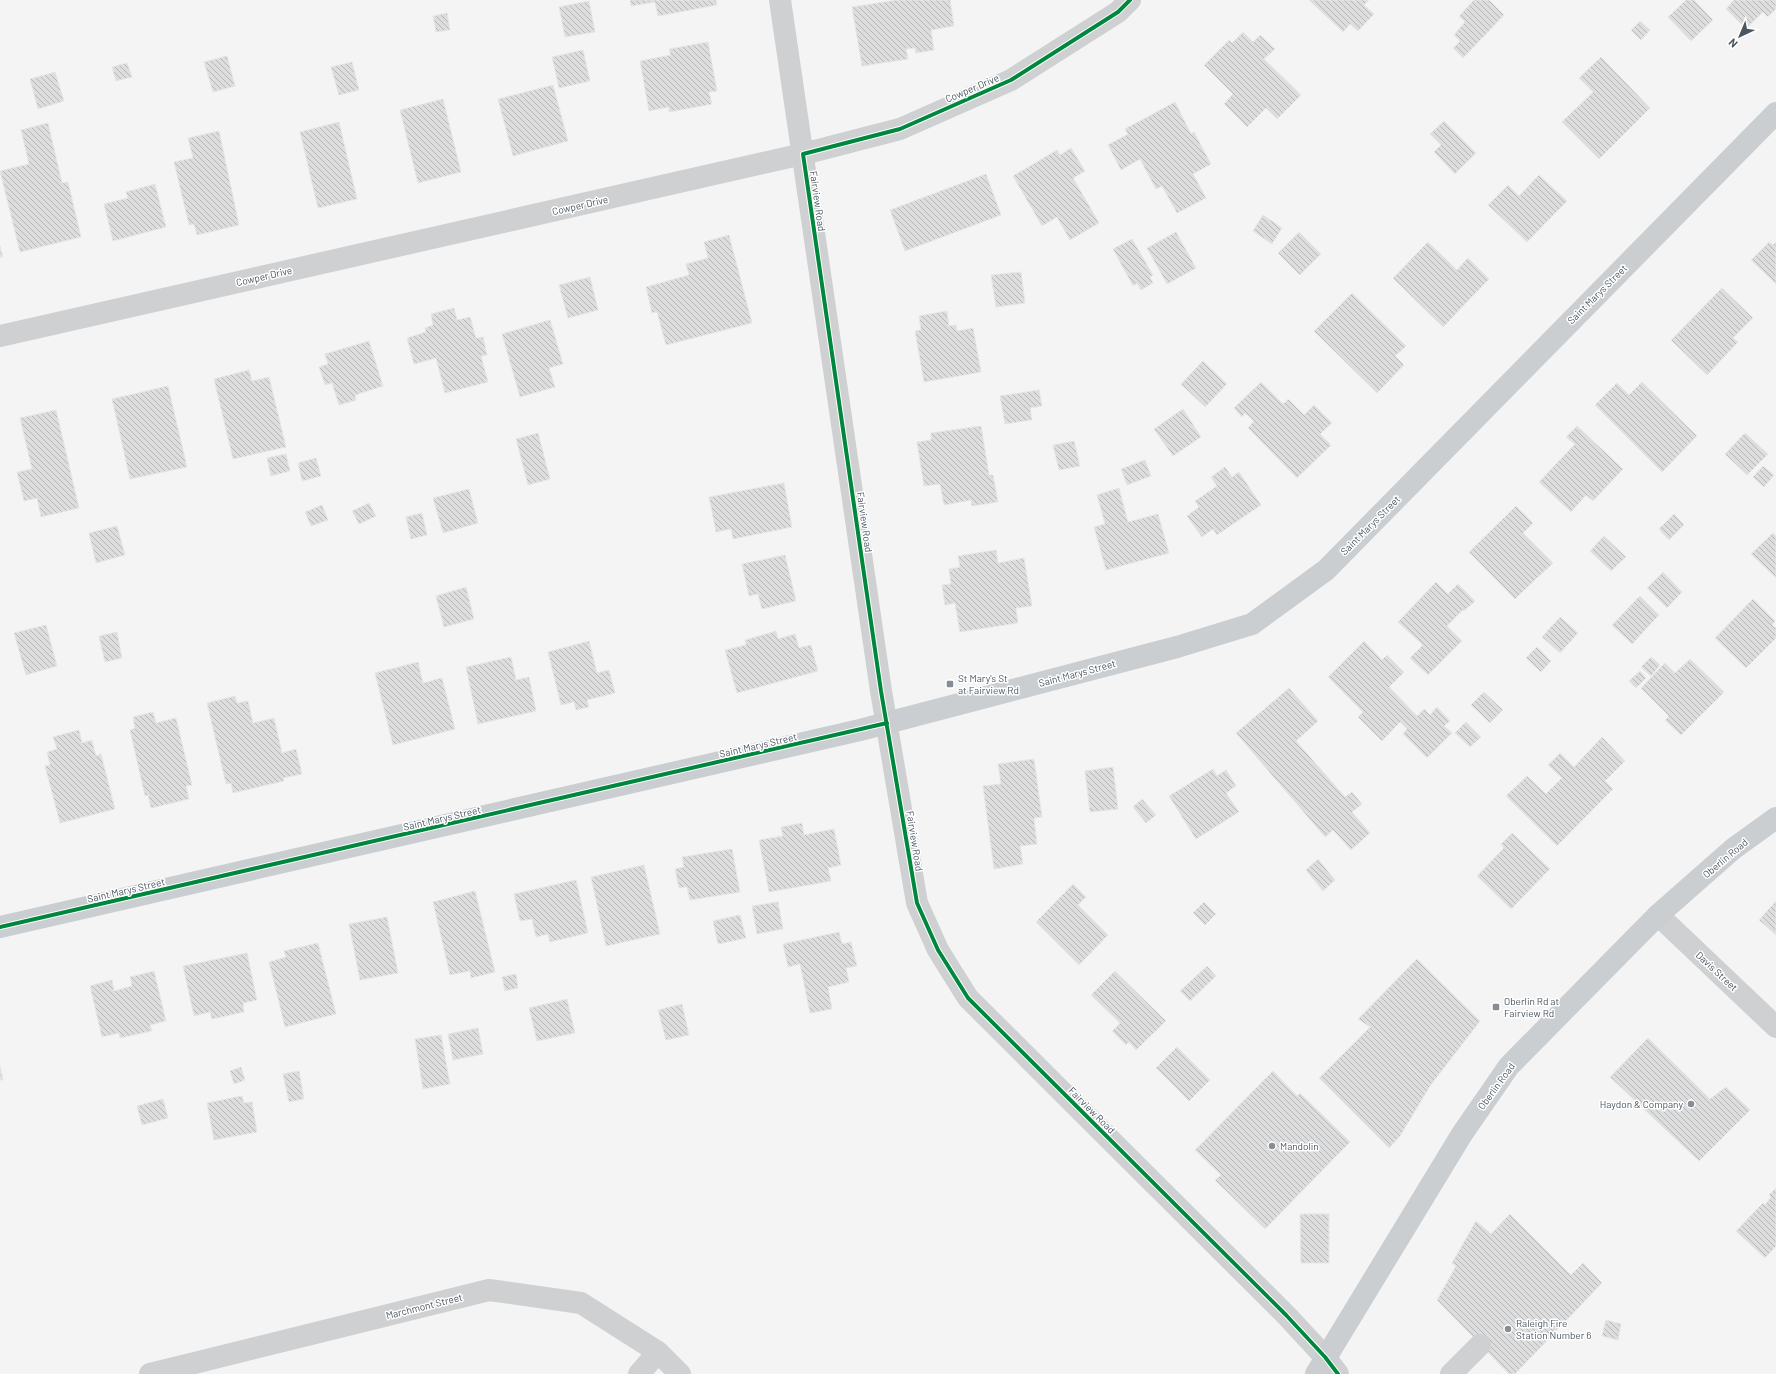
<svg xmlns="http://www.w3.org/2000/svg" width="1776" height="1374" viewBox="0 0 1776 1374" font-family="Barlow,sans-serif">
<style>
.building{fill:url(#building-back-hatch);stroke:#e5e6e7}
.lines{fill:none;stroke-linecap:round;stroke-linejoin:round}
.minor{stroke:#ced0d2;stroke-width:22}
.major{stroke:#caced1;stroke-width:22}
.cycleway-casing{stroke:#fff;stroke-width:6}
.cycleway{stroke:#00873e;stroke-width:4}
.poi-dot{fill:#868d94;stroke:#fff;stroke-width:1.5}
.labels{text-anchor:middle;stroke-width:3;stroke-linejoin:round;paint-order:stroke}
.street-label{font-size:10px;fill:#4a5661;stroke:#fff}
.poi-label{font-size:10px;fill:#4a5661;stroke:#fff;text-anchor:start}
</style>
<defs>
<pattern id="building-back-hatch" width="6" height="6" patternUnits="userSpaceOnUse"><rect width="6" height="6" fill="#ddddde"/><path d="M-1 5l2 2M0 0l6 6M5-1l2 2" fill="none" stroke="#b5b6b7"/></pattern>
</defs>
<rect width="100%" height="100%" fill="#f4f4f4"/>
<path class="building" d="M630,0H716L717,5L658,16L655,2L631,6Z
M897,0H950L954,26L931,30L934,50L916,53L915,48L906,49L908,59L862,66L852,7Z
M1309,0H1369L1364,5L1374,14L1358,31L1350,24L1343,32Z
M1474,0H1489L1504,15L1463,58L1453,48L1460,41L1454,35L1465,22L1459,16Z
M1686,0H1694L1713,20L1691,41L1668,17Z
M1734,0H1776V9L1768,17L1763,12L1746,29L1726,9Z
M589,1L595,32L565,37L559,7Z
M447,13L450,30L436,32L433,16Z
M1640,21L1650,30L1641,40L1631,30Z
M1243,32L1253,42L1260,35L1275,49L1264,59L1301,95L1277,119L1266,108L1247,127L1224,104L1233,94L1204,65L1229,40L1232,43Z
M708,42L717,91L709,92L712,104L669,112V107L649,111L640,61L671,55L669,49Z
M583,50L590,81L559,88L552,57Z
M227,56L235,86L213,92L204,62Z
M1601,57L1650,108L1599,159L1562,122L1593,92L1579,78Z
M352,62L359,90L339,95L331,67Z
M127,63L132,77L116,81L112,67Z
M55,72L64,101L38,109L30,79Z
M553,85L568,141L513,156L498,99Z
M443,99L461,172L418,183L400,110Z
M1175,102L1191,134L1194,132L1211,164L1193,174L1206,198L1177,213L1162,186L1156,189L1140,159L1121,170L1108,145L1128,134L1125,129Z
M1444,121L1476,153L1455,174L1434,152L1441,145L1430,134Z
M339,122L357,199L318,208L300,132Z
M48,123L62,183L68,182L81,237L20,252L0,171L29,164L21,130Z
M219,131L239,225L197,235L194,224L189,225L174,162L193,158L188,138Z
M1071,148L1085,171L1073,178L1099,223L1070,240L1057,217L1042,226L1013,176L1057,150L1060,155Z
M986,174L1001,215L905,251L890,210Z
M1539,175L1567,201L1527,242L1488,205L1508,185L1519,196Z
M155,184L166,227L113,241L104,204L128,198L126,192Z
M1263,215L1282,228L1272,244L1253,231Z
M1176,232L1196,268L1167,284L1147,248Z
M1299,232L1321,254L1300,275L1278,253Z
M729,235L752,323L666,345L657,312L652,313L646,287L689,275L686,264L708,258L704,242Z
M1132,239L1153,275L1150,277L1153,283L1141,290L1137,283L1133,286L1113,249Z
M1428,242L1457,270L1468,258L1489,279L1443,327L1393,278Z
M1769,242L1773,245L1776,242V284L1751,260Z
M0,246L3,257H0Z
M1021,272L1025,303L996,307L991,275Z
M590,277L598,310L568,318L559,285Z
M1722,288L1753,318L1733,338L1738,342L1707,375L1671,340Z
M1352,293L1406,346L1395,356L1404,365L1377,393L1314,331Z
M454,308L457,320L470,317L476,338L483,337L487,355L481,356L488,382L445,393L436,358L414,364L407,338L426,332L425,328L433,325L431,314Z
M947,311L949,326L956,325L957,331L973,328L981,372L924,382L915,331L921,330L919,316Z
M550,320L563,364L549,368L555,387L520,397L502,334Z
M369,341L383,386L355,395L356,400L339,405L332,383L325,385L319,367L328,364L325,354Z
M1203,361L1227,384L1205,407L1181,384Z
M249,370L252,381L269,377L286,447L233,459L214,379Z
M1261,382L1283,404L1288,399L1304,415L1314,405L1332,423L1320,434L1331,445L1297,478L1248,428L1254,421L1245,413L1242,417L1234,408Z
M1642,382L1697,436L1662,472L1595,405L1617,383L1629,395Z
M168,386L187,467L130,479L112,399Z
M1039,390L1042,406L1030,408L1032,420L1005,424L1000,396Z
M1183,409L1201,437L1173,456L1154,429Z
M56,410L79,508L41,517L37,498L24,501L17,472L32,469L20,418Z
M981,426L989,475H993L998,502L972,506L971,500L944,505L940,484L924,486L917,442L931,440V433Z
M1577,426L1623,469L1593,501L1586,495L1571,512L1539,482L1575,444L1566,437Z
M538,433L550,479L528,485L516,439Z
M1745,433L1768,454L1747,475L1725,454Z
M1074,441L1080,466L1059,470L1053,445Z
M286,454L290,471L271,476L267,458Z
M316,458L321,476L302,481L298,463Z
M1145,460L1151,476L1127,485L1121,469Z
M1763,466L1774,475L1764,487L1753,477Z
M1225,467L1232,477L1239,472L1261,505L1217,535L1213,529L1202,537L1187,516L1199,507L1195,501L1217,486L1211,477Z
M784,483L792,527L733,539L731,529L716,532L709,497Z
M1119,488L1128,522L1158,514L1169,553L1106,570L1094,527L1105,524L1097,495Z
M469,489L478,523L443,533L433,498Z
M369,503L376,516L359,524L352,511Z
M322,505L328,520L311,526L305,512Z
M1516,506L1533,523L1523,533L1553,563L1515,599L1469,552Z
M422,513L427,535L411,539L406,517Z
M1674,514L1684,525L1669,540L1659,529Z
M117,526L125,555L96,563L89,533Z
M1773,533L1776,536V578L1751,554Z
M1604,536L1626,557L1611,571L1590,551Z
M996,550L998,563L1024,558L1032,606L1016,608L1018,623L960,632L955,603L945,605L942,585L951,584L949,569L960,567L958,556Z
M785,555L796,601L762,609L758,594L749,596L742,564Z
M1663,572L1682,592L1667,608L1647,588Z
M1436,582L1448,594L1458,584L1475,601L1464,611L1463,610L1447,626L1462,641L1428,675L1410,658L1423,645L1398,622Z
M466,587L474,619L444,627L436,596Z
M1640,596L1659,615L1632,644L1612,625Z
M1753,599L1775,621L1772,625L1776,628V638L1746,668L1715,638Z
M1560,617L1578,633L1560,653L1542,637Z
M46,625L57,666L26,675L14,633Z
M776,631L778,639L795,634L799,648L811,645L818,671L737,693L725,650L746,645L745,640Z
M117,632L122,658L105,662L99,636Z
M589,641L597,673L609,670L615,693L587,700L589,707L576,710L574,702L561,705L548,652Z
M1364,641L1382,660L1387,655L1404,672L1389,687L1417,716L1424,709L1430,715L1437,707L1450,721L1444,726L1452,733L1427,758L1403,734L1407,729L1400,722L1382,741L1358,717L1363,712L1328,677Z
M1537,647L1551,661L1541,672L1526,658Z
M511,657L516,680L529,677L536,711L478,724L466,667Z
M1651,657L1660,665L1651,676L1641,667Z
M1690,659L1724,692L1681,735L1665,720L1669,716L1641,688L1665,663L1675,673Z
M418,662L423,683L442,678L455,729L393,745L375,673Z
M1640,671L1646,678L1636,688L1629,681Z
M1289,688L1318,721L1296,741L1345,797L1352,792L1362,804L1352,812L1370,833L1351,850L1333,830L1325,837L1236,733Z
M1484,692L1503,710L1490,723L1471,705Z
M235,696L237,703L248,701L253,723L274,718L282,753L296,749L302,774L283,778L284,781L233,793L231,783L226,784L207,703Z
M153,712L156,723L176,718L192,785L186,786L189,799L151,808L148,795L145,796L130,730L135,728L133,717Z
M1466,722L1481,737L1470,747L1455,733Z
M79,730L82,743L92,740L96,756L101,754L115,809L60,823L45,766L50,765L47,752L57,749L53,737Z
M1602,737L1625,761L1605,781L1613,789L1557,846L1506,796L1527,776L1546,794L1562,778L1548,765L1560,753L1574,767Z
M1034,759L1042,817L1034,818L1037,844L1020,846L1023,864L994,869L983,786L1001,784L998,764Z
M1113,767L1118,809L1090,812L1085,771Z
M1213,769L1217,776L1226,770L1236,786L1226,793L1239,812L1196,839L1169,796Z
M1142,799L1156,815L1146,823L1133,807Z
M802,823L804,835L834,829L841,865L828,868L831,881L769,892L759,840L783,836L781,827Z
M1512,833L1550,869L1511,909L1477,876L1504,848L1501,844Z
M732,849L740,892L690,900L687,887L679,888L675,869L684,867L682,857Z
M1318,859L1335,880L1323,891L1306,870Z
M644,865L660,934L606,946L591,877Z
M576,880L588,933L550,942L548,934L536,937L532,919L520,921L514,894Z
M1073,884L1086,897L1078,905L1108,935L1079,965L1036,922Z
M475,891L495,972L471,978L470,971L450,975L433,902Z
M1776,901V935L1759,920Z
M778,902L783,929L757,934L752,906Z
M1204,902L1216,914L1205,925L1193,913Z
M740,915L746,938L718,944L713,921Z
M387,917L398,973L360,980L349,924Z
M839,932L842,944L851,942L857,966L846,968L849,982L828,987L832,1009L810,1013L800,964L788,967L783,944Z
M318,943L336,1014L285,1027L269,962L286,957L284,951Z
M247,953L257,1000L243,1003L244,1012L212,1019L210,1012L194,1016L183,966Z
M1417,959L1480,1021L1430,1086L1370,1027L1358,1019Z
M1207,966L1216,976L1190,1001L1180,991Z
M154,971L166,1021L150,1025L152,1031L120,1038L119,1033L102,1037L90,986L112,980L114,991L132,986L130,977Z
M1115,971L1166,1021L1136,1050L1129,1042L1126,1045L1112,1031L1120,1023L1091,995Z
M516,974L518,988L505,991L502,977Z
M567,999L575,1033L537,1041L529,1008Z
M682,1004L689,1035L666,1040L658,1010Z
M1370,1027L1430,1086L1400,1136L1389,1148L1319,1078Z
M478,1028L483,1054L453,1060L448,1034Z
M441,1035L450,1084L423,1089L415,1039Z
M1648,1038L1710,1099L1726,1087L1750,1110L1699,1161L1610,1077Z
M1177,1047L1210,1080L1189,1101L1156,1068Z
M0,1066L3,1080H0Z
M241,1067L245,1080L234,1084L230,1071Z
M299,1071L304,1099L289,1102L283,1074Z
M1273,1071L1297,1096L1300,1093L1350,1142L1265,1229L1215,1180L1221,1175L1195,1150Z
M242,1096L244,1103L252,1102L257,1132L214,1140L207,1103Z
M163,1099L168,1118L142,1125L137,1106Z
M1776,1188V1246L1765,1258L1736,1231L1763,1203L1765,1205L1771,1197L1769,1195Z
M1300,1214H1329V1263H1301Z
M1510,1214L1571,1275L1583,1263L1602,1283L1515,1374H1509L1437,1300L1456,1266L1452,1263L1476,1221L1491,1234Z
M1606,1320L1621,1324L1618,1340L1602,1336Z"/>
<g class="lines">
<path class="minor" d="M780,0L881,691L917,903L938,950L968,998L1286,1315L1325,1357L1338,1374
M0,336L803,154L900,129L1011,80L1118,12L1130,0
M1658,915L1776,1027
M150,1374L489,1290L581,1303L658,1352L680,1374
M639,1374L658,1352
M1451,1374L1480,1345"/>
<path class="major" d="M0,927L860,730L1177,647L1252,624L1326,570L1776,113
M1316,1374L1462,1134L1509,1066L1658,915L1733,849L1776,818"/>
<defs>
<path id="cycleway" d="M1130,0L1118,12L1011,80L900,129L803,154L881,691L917,903L938,950L968,998L1286,1315L1325,1357L1338,1374
M0,927L887,723"/>
</defs>
<use href="#cycleway" class="cycleway-casing"/>
<use href="#cycleway" class="cycleway"/>
</g>
<g class="poi-dot">
<rect x="946" y="680" width="8" height="8" rx="2"/>
<rect x="1492" y="1003" width="8" height="8" rx="2"/>
<circle cx="1691" cy="1104" r="4"/>
<circle cx="1272" cy="1146" r="4"/>
<circle cx="1508" cy="1329" r="4"/>
</g>
<g class="labels">
<g class="street-label">
<text transform="translate(972 88) rotate(-23)" y="4">Cowper Drive</text>
<text transform="translate(818 201) rotate(82)" y="4">Fairview Road</text>
<text transform="translate(580 205) rotate(-13)" y="4">Cowper Drive</text>
<text transform="translate(264 276) rotate(-13)" y="4">Cowper Drive</text>
<text transform="translate(1597 294) rotate(-45)" y="4">Saint Marys Street</text>
<text transform="translate(865 522) rotate(82)" y="4">Fairview Road</text>
<text transform="translate(1370 525) rotate(-45)" y="4">Saint Marys Street</text>
<text transform="translate(1077 673) rotate(-15)" y="4">Saint Marys Street</text>
<text transform="translate(758 745) rotate(-13)" y="4">Saint Marys Street</text>
<text transform="translate(442 818) rotate(-13)" y="4">Saint Marys Street</text>
<text transform="translate(915 841) rotate(81)" y="4">Fairview Road</text>
<text transform="translate(1725 858) rotate(-40)" y="4">Oberlin Road</text>
<text transform="translate(126 890) rotate(-13)" y="4">Saint Marys Street</text>
<text transform="translate(1717 971) rotate(43)" y="4">Davis Street</text>
<text transform="translate(1496 1086) rotate(-54)" y="4">Oberlin Road</text>
<text transform="translate(1092 1110) rotate(45)" y="4">Fairview Road</text>
<text transform="translate(424 1306) rotate(-14)" y="4">Marchmont Street</text>
</g>
<g class="poi-label">
<text x="958" y="682">St Mary's St<tspan x="958" dy="12">at Fairview Rd</tspan></text>
<text x="1504" y="1005">Oberlin Rd at<tspan x="1504" dy="12">Fairview Rd</tspan></text>
<text x="1683" y="1108" text-anchor="end">Haydon &amp; Company</text>
<text x="1280" y="1150">Mandolin</text>
<text x="1516" y="1327">Raleigh Fire<tspan x="1516" dy="12">Station Number 6</tspan></text>
</g>
</g>
<g transform="translate(1740 36) rotate(224)" stroke="#ffffff" stroke-width="3" paint-order="stroke">
<path d="M0-3L7 15L0 10L-7 15Z" fill="#4a5661"/>
<text y="-6" font-size="11" font-weight="bold" text-anchor="middle" fill="#4a5661">N</text>
</g>
</svg>
